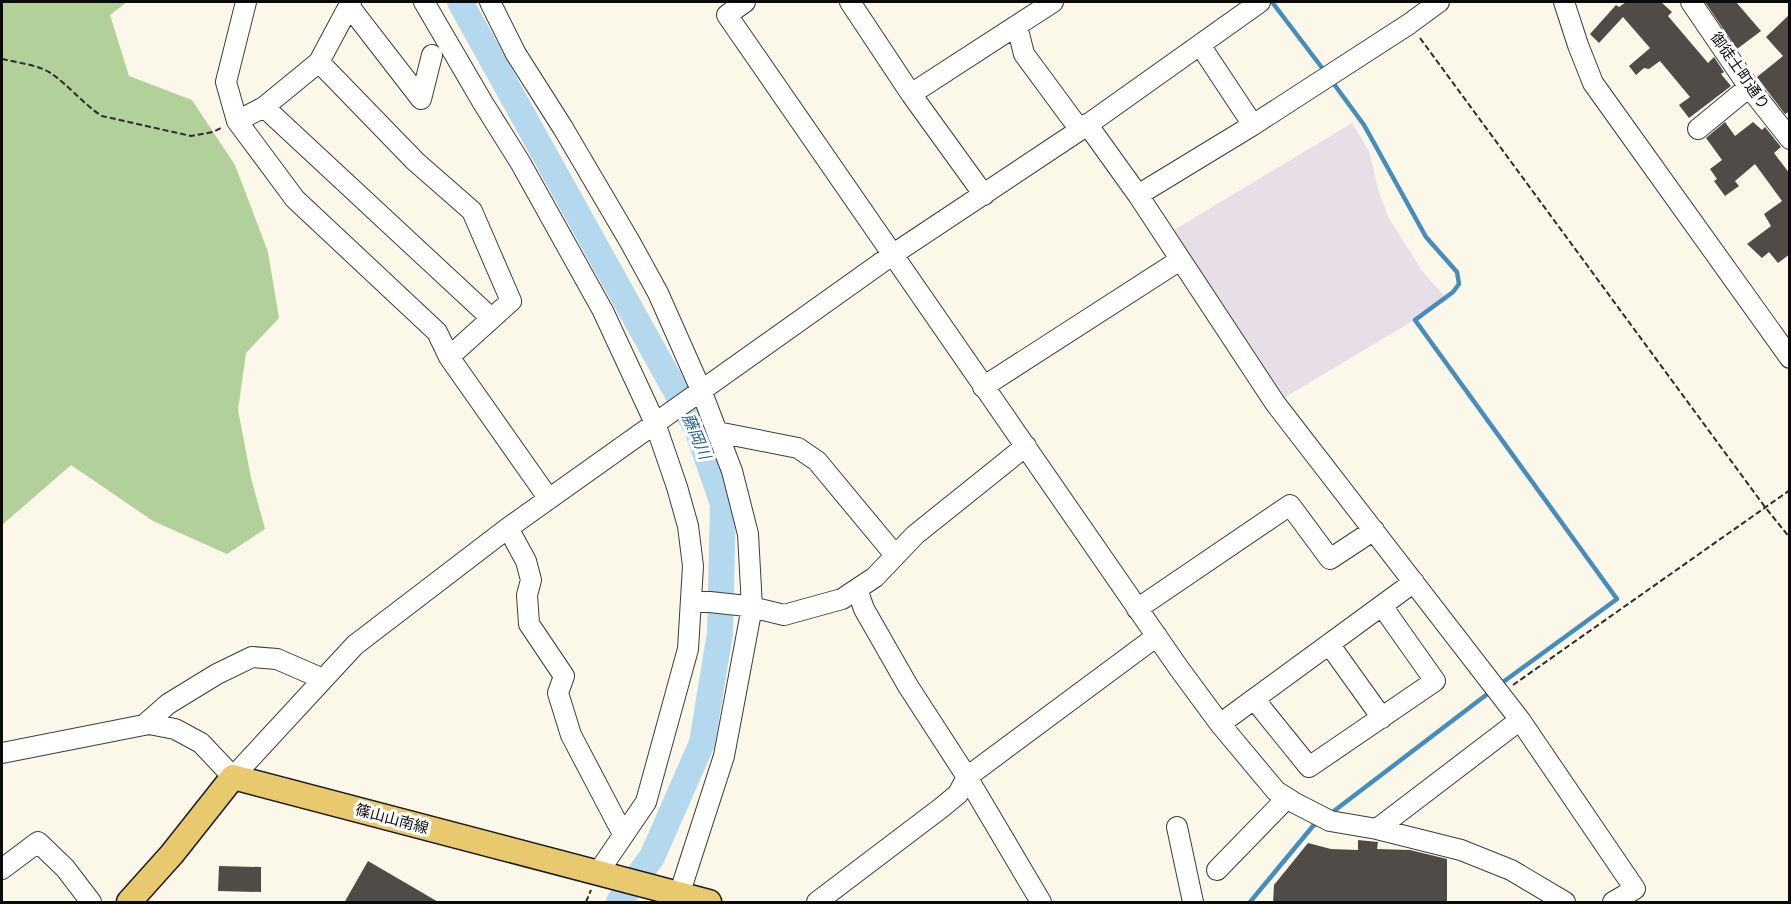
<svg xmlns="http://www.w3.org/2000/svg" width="1791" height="904" viewBox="0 0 1791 904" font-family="'IBM Plex Serif','Noto Sans JP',serif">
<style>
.industrial{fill:#e7dee8}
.forest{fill:#b2d099}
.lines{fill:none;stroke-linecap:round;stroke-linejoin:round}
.stream{stroke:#448dbc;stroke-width:4.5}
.river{stroke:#b4d8ee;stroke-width:26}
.building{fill:#514b47}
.minor-casing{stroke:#3d3d3d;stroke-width:22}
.major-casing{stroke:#1b1b1b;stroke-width:27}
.path{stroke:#2c2c2c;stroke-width:2;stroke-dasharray:6 3;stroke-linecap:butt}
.minor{stroke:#fff;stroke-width:20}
.major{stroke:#e8c96e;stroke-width:24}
.labels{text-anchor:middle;stroke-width:6;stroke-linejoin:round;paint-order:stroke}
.street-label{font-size:15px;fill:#0a0a0a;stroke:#fff}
.water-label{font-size:16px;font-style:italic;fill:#235f8b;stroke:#fff}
</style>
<rect width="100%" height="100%" fill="#fcf8e9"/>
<path class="industrial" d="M1352,123L1369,151L1378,189L1388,217L1423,272L1448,300L1277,402L1164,236Z"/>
<path class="forest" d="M2,2H127L110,15L129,76L192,100L235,165L268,252L279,318L246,353L238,410L251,478L265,529L227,554L153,521L71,465L2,525Z"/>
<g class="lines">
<path class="stream" d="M1272,2L1326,73
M1331,80L1364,125L1426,237L1457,272L1459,284L1453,292L1415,320L1617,599L1499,685
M1330,814L1490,692
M1250,902L1313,826L1321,821"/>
<path class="river" d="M460,2L697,429L723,504L720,633L702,743L652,857L619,902"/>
</g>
<path class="building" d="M1626,2H1661L1672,12L1668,16L1708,63L1714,57L1724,72L1721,74L1731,86L1689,118L1679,105L1690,97L1660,61L1649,69L1644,68L1636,75L1629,66L1650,48L1623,17L1599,43L1590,34L1616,5L1619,7Z
M1705,2H1736L1761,31L1737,49Z
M1790,14V111L1785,114L1757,77L1783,56L1766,37Z
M1725,122L1735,136L1753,122L1762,130L1765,127L1781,147L1774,153L1790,174V254L1778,263L1769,252L1762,258L1747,244L1771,226L1764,214L1782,201L1755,164L1735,181L1739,186L1725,196L1714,181L1717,179L1710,169L1722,160L1706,138Z
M1358,840L1378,842L1377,849L1410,850L1447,859V903H1273L1274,885L1308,843L1331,849L1358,850Z
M368,861L440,903H344Z
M219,866L261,867V892L218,891Z"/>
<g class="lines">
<defs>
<path id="minor" d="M246,2L226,82L237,121L295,199L437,332L449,357L549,499
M351,2L319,62L415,161L472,211L511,301L449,357
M424,2L483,103L520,162L603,311L655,423L677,487L688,526L693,566L688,649L646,802L597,874
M490,2L516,54L563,128L630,242L658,293L701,390L732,471L748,534L752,607L724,756L679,895
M745,2L727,15L1178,667L1220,724L1276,791L1295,803L1330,821L1377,829L1461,850L1511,870L1565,902
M850,2L911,94L984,195
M1564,2L1578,45L1593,83L1790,358
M1691,2L1749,87L1790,139
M349,6L421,99L432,55
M1017,26L1024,54L1080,130
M1200,45L1253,125L1409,24L1439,2
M911,94L1053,2
M264,107L491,318
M237,121L264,107L319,62
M1087,124L1138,195L1275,403L1520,720L1635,889L1613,902
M1698,129L1749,87
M1138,195L1253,125
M983,387L1180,260
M717,432L798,448L817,461L895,555
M508,528L526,561L531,580L527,595L529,624L564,676L558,693L571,735L623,834
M691,600L747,606L784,615L842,599L875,577L915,535L1026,446
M1137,609L1290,505L1330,559L1374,530
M1329,644L1382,718
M1254,699L1309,767L1435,681L1382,606
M1220,724L1414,582
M144,725L168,704L217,674L252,657L277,659L323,679
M2,753L149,724L175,729L201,743L233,777L355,645L508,528L892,255L1080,130L1260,2
M1177,827L1193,902
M1377,829L1520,720
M2,869L38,842L65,868L91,902
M1217,870L1287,798
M817,902L941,808L958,794L967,777L908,686L864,609L857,589
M1041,902L967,777L1157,636"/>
<path id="major" d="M129,902L172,854L233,777L709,902"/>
</defs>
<use href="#minor" class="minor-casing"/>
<use href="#major" class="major-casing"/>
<path class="path" d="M1420,38L1765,507L1790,538
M2,59C15,62 30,64 43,69C61,76 82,104 102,116L191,136L213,132L223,127
M1513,685L1790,490
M586,902L591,890"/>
<use href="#minor" class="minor"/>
<use href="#major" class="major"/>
</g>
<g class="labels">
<g class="street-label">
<text transform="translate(1740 71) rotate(55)" y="5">御徒士町通り</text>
<text transform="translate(392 819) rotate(15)" y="5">篠山山南線</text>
</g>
<g class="water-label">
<text transform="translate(697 436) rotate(67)" y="6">藤岡川</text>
</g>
</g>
<rect width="1791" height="904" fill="none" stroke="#0a0a0a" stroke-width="6"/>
</svg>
